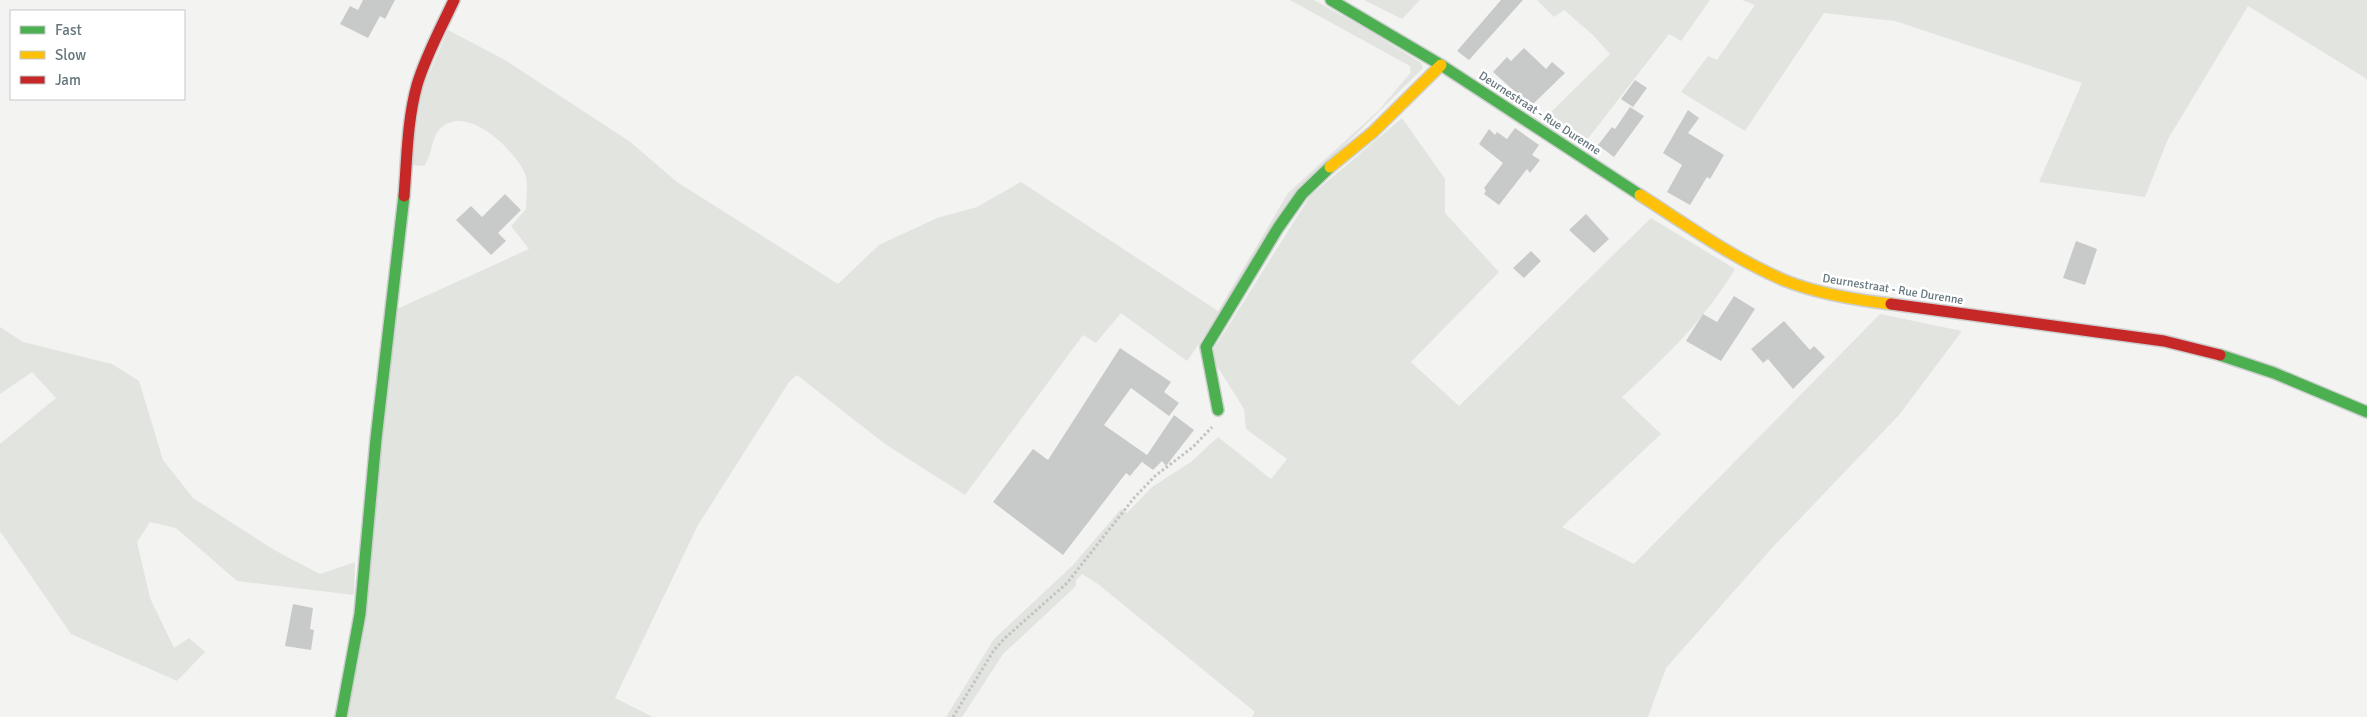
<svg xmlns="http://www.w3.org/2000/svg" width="2367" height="717" viewBox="0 0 2367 717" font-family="Signika,sans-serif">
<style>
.green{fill:#e2e4df}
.building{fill:#c8caca}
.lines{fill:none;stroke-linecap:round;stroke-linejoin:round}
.fast-casing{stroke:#cdcfcf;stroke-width:14}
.slow-casing{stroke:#cdcfcf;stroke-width:14}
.jam-casing{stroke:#cdcfcf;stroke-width:14}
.path{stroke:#c2c3c3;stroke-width:3;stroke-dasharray:2.5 2.5;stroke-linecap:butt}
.fast{stroke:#4caf50;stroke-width:11}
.slow{stroke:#ffc107;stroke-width:11}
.jam{stroke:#c62828;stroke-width:11}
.labels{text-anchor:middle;stroke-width:5;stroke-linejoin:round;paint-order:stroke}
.street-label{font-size:12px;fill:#66777e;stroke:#fff}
</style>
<rect width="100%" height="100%" fill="#f3f3f2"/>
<path class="green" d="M1290,0H1314L1368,30L1421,63L1423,68L1322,168L1187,361L1121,313L1096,343L1083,335L965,495L885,444L797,375L789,382L698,525L615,698L653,717H347L397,309L529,249L511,226L526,209C526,198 529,180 524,171C512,148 467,104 441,128C430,138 433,155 424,166L411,165L421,92L448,30L505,60L629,141L677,182L838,284L879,245L937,218L977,207L1021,182L1218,311L1288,193L1379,110L1411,72L1410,66Z
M1364,0H1420L1402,19Z
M1537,0H1710L1681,41L1669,34L1583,145L1545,118L1610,54L1593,35L1564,10L1554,17Z
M1742,0H2367V79L2248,6L2168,139L2145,197L2039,182L2082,83L1895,21L1824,13L1745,131L1681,92L1708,56L1717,60L1755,5Z
M1402,118L1445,179V213L1499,272L1411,362L1459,406L1651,218L1735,269C1705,319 1665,358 1622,397L1661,434L1562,527L1634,564L1880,314L1962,331L1899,415L1772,548L1666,668L1648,717H1252L1255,712L1098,584L1082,574L1076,580V586L1003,654L962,717H946L994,639L1072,566L1121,509L1127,513L1152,487L1191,462L1218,437L1271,479L1287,459L1246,429L1244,409L1210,355L1310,196Z
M0,327L23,342L112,364L139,381L163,460L193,498L276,551L320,574L355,562L354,595L237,581L176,528L150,522L137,542L150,598L174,648L189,638L205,652L177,681L71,634L0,531V444L56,398L32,372L0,394Z"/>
<path class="building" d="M363,0H395L385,19L380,16L368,38L340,24L350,6L358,10Z
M1501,0H1523L1469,60L1457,51Z
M1524,48L1546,69L1552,62L1565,73L1531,106L1493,72L1507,57L1511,61Z
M1635,80L1647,88L1633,107L1621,99Z
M1630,107L1644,116L1614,157L1598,145L1612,127L1615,129Z
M1688,110L1699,118L1688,133L1724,155L1710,179L1707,177L1690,205L1667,192L1682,165L1663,153Z
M1515,128L1539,145L1532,155L1540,160L1530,173L1527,169L1499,205L1484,194L1486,191L1484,188L1503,163L1479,144L1489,129L1495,135L1497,132L1507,139Z
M505,194L521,210L498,233L506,241L491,255L456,220L471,206L482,217Z
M1586,214L1609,239L1594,253L1569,230Z
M2076,241L2097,249L2085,285L2063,278Z
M1531,251L1541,261L1524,278L1513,268Z
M1734,296L1755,309L1721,361L1686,341L1703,314L1717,322Z
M1784,321L1810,350L1814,346L1825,357L1793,389L1768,359L1763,363L1751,349Z
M1120,348L1171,382L1164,392L1179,403L1169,416L1131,388L1104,425L1147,455L1174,415L1194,430L1166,466L1162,461L1153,470L1142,462L1146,457L1130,476L1126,473L1063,555L993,502L1033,449L1048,460Z
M293,604L313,608L310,629L314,630L311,650L285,646Z"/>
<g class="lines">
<defs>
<path id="fast" d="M1331,0L1441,65L1640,195
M2220,355L2274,373L2367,412
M1218,410L1206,347L1278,228L1302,194L1330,167
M341,717L360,614L376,439L404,196"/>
<path id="slow" d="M1330,167L1373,132L1441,65
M1640,195C1687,225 1734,259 1786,281C1819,294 1856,300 1891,304"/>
<path id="jam" d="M404,196C407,160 407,121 417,85C426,55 441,28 454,0
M1891,304L2164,341L2220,355"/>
</defs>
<use href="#fast" class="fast-casing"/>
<use href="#slow" class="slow-casing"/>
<use href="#jam" class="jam-casing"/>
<path class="path" d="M953,717L994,650L1005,638L1067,583L1134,498L1155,476L1193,447L1212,427"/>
<use href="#fast" class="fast"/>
<use href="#slow" class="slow"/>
<use href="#jam" class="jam"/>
</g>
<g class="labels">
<g class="street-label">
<text transform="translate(1540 113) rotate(33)" y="4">Deurnestraat - Rue Durenne</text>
<text transform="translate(1893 289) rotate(9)" y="4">Deurnestraat - Rue Durenne</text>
</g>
</g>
<rect x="10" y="10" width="175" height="90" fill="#ffffff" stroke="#c2c9cb"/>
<rect x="20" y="26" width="25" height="8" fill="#4caf50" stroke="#c2c9cb"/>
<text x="55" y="35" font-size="15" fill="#66777e">Fast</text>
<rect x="20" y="51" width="25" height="8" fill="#ffc107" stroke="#c2c9cb"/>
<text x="55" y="60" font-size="15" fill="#66777e">Slow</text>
<rect x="20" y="76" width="25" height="8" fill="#c62828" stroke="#c2c9cb"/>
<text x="55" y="85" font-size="15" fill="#66777e">Jam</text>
</svg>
